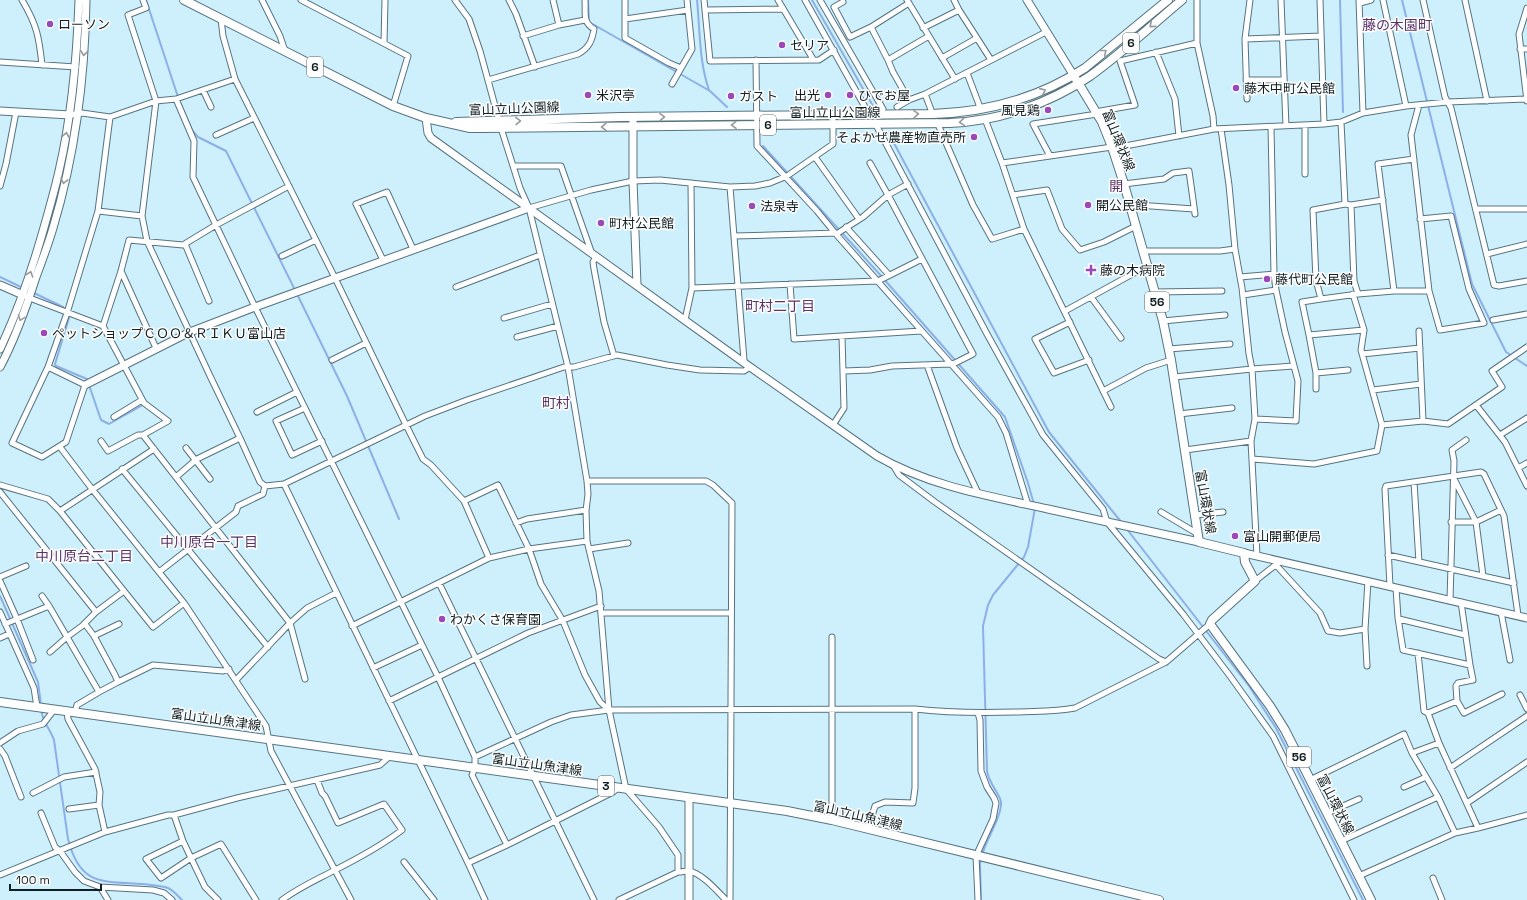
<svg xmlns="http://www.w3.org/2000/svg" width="1527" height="900" viewBox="0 0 1527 900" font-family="'Space Grotesk','Noto Sans JP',sans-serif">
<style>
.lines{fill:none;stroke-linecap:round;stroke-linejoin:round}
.stream{stroke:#8cafe8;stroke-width:2}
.street-casing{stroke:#567480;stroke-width:7}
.secondary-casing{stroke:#567480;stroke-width:9}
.primary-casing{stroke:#567480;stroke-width:10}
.street{stroke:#fff;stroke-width:5}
.secondary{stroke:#fff;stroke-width:7}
.primary{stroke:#fff;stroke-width:8}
.oneway{stroke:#949a9c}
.poi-dot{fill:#9a49b8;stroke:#fff;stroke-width:1.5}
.labels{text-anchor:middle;stroke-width:3;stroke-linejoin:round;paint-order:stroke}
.shield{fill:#fff;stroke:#586264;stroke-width:1}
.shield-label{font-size:12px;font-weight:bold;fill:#111e22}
.poi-label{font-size:13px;fill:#111e22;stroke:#fff;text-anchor:start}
.street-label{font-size:13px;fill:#111e22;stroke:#fff}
.neighbourhood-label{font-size:14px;fill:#5b336a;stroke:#fff}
</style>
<rect width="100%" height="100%" fill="#cef0fd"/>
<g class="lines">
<path class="stream" d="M146,0L178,97
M588,0L589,22L710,91L727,107
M697,0C700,29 699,62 709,90
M812,0L873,106
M1340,0L1343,112
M1402,0L1472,284L1506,352L1527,366
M180,103L192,130L198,137L226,151L295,290
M888,132L1049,432L1122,523
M763,146L883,278L1005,417L1028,483L1035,508L1028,547L1024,557L993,595L988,605L983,626L987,771C989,784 1000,794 1001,802C1002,816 986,840 982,855
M0,277L23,288
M32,292L63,307L65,310
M297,294L347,396L399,519
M68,315L69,318L55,364L56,366L87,379L88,381
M89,385L101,420L109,424L141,406
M1126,528L1249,686L1276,728L1363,900
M0,596L38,682L41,705
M41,709C42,721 50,729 54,740L68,839C80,886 101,881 143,884C151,885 160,885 168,888C173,890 178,896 182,900
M981,900L980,864L981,859"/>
<defs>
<path id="street" d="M22,0C37,25 39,37 42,65
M143,0L146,8L128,15L156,101L142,216L147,241L211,378L240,438L260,482L265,486L284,484L425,416L467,400L564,367H574L617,355L667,365L700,370L744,371L750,367
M262,0L280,36L285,51
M301,0L408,56L393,106
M455,0L469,19L480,51L501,128L520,188L529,208L568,367L587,481L588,494L586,511L587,541L599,591L609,710L626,789L659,827L678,855V872
M509,0L516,14L535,67
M553,0L559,25
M625,0V38L669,63L681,68
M704,0L710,61L819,60L834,50
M778,0L813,59
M805,0L870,116
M820,0L883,109
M907,0L955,79
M954,0L959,10
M1197,0V43L1213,116L1214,129
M1250,0L1245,39L1321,36
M1281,0L1286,126
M1320,0L1324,124
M1359,0L1363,113
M1383,0L1406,106
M1423,0L1445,97L1451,108L1494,285L1499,286L1527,281
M1465,0L1487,101
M843,2L834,7L850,37L871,27L909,3
M1360,3L1371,0
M1527,8L1519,34L1527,101
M705,10L783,9
M221,19L223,36L235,79L335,278L406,425L423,459L431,465L464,501L489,558
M625,19L688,10
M871,27L888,60L929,36
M923,28L959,10L977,38L942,58
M523,36L559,25L585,20
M977,38L991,60
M1245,39L1247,99
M384,43L385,0
M1520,49H1527
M1156,52L1175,99L1179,136
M756,60L757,146L817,211L835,233L998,417L1006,433L1028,505
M888,60L893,72L909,100L925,94
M0,62L76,67
M967,73L981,110
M488,80L578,54C589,48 592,41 594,29C582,22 586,13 585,0
M1246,80H1284
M672,84L692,49L687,0
M203,90L211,107
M176,99L194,141L193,177L255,307L438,677L475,757V768L472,775L507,845
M1419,105L1411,135L1429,291L1440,330L1484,323L1469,289L1451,216L1420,219
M897,107L909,100
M1095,112L1135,105L1120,61L1197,43
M70,115L82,113L110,117L156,101L176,99L235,79
M933,115L925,94L1046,32
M985,119L1002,163L1024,229L1111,407
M937,122L973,205L992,239L1024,229
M1341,122L1345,204L1351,205L1354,281L1358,294L1394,291H1429
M875,123L987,334L1043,435L1103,509L1107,522L1183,614L1230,676L1273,736L1354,900
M1305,125V174
M1221,129L1229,185L1235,249L1242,288L1249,354L1252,369L1255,419L1251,441L1257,556
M216,135L254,118
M1050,156L1033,124L1097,114
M815,157L859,219
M870,163L888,195L908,184
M1002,163L1112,147H1120L1214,129L1324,124L1341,122L1363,113L1406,106L1448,102L1527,99
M513,166H561L592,254
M1124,184L1164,179L1173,173L1189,171L1195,214
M0,186L6,164L16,112
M730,187L744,360L743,362
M1013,195L1047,190L1062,229L1080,250L1104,242L1136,226
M1345,204L1313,210L1316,280L1321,299L1358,294
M1351,205L1383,200
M1130,206L1137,205L1194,209
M529,208L591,190L633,181L660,180L730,187L755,186L770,183L787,176L833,144V115
M1476,209H1527
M98,211L142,216
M846,227L889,275
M734,236L838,233L863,217L888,195L973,354L955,363L951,364L892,366L870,370L844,371
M185,244L209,301
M1143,251H1220L1235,249
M1487,254L1527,244
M282,256L316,240
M596,257L593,262L594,269L604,322L614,356
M383,260L356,204L387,192L413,249
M121,271L156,348
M1240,277L1274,274
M790,284L794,339L921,331
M456,287L540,255
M692,288L878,281L922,259
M1394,291L1378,164L1414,159
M1155,292L1222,291
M1353,294L1364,330
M1243,295L1276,290
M27,297L103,326L144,403L168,421L143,435L290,623L305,679
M1091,297L1121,338
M1065,311L1147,266
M504,318L552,304
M685,320L692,288L691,183
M1493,320L1527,314
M1163,321L1225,315
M1070,322L1035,339L1054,373L1089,360
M103,326L121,271L129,240L183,245L216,225L289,186
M1419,331L1423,421
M1309,335L1316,373V389
M517,337L558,326
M1169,349L1230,344
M1362,354L1420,348
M332,360L366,343
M927,365L957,448L978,493
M48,367L85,385L66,442L42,457L12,443L48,367L67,313L98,211L110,117
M1316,373L1348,370
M1174,377L1252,369L1293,366
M1373,390L1421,384
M1103,391L1146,368L1171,360
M1476,405L1505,442L1527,486
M305,408L276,421L292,455L322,441
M257,412L297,392
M1179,414L1232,408
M114,417L142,400
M1255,419L1296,421L1298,381L1285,332L1276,290L1274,274L1271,127
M833,425L844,408L842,336
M1382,425L1423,421L1448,424L1502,387L1492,371L1527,347
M1500,435L1527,418
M101,441L108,451L138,435H143
M60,447L92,489L184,603L266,726L271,751L351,900
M186,448L210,479
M1185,450L1251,441
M1252,459L1314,464L1377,451L1382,425L1361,350L1364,330L1309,335L1302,302L1321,299
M893,465L899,475L935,502L1159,659L1166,662
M1518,468L1527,463
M122,469L268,647
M176,477L197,459L240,438
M1453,477L1476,522L1483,576
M587,481H706L713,485L732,503L730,900
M1414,482L1419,562
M284,484L468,863L485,900
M0,485L48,499L60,511L154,449
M0,492L96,612
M464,501L498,485L529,549L541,584L563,621L585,675L600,702L609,710
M60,511L124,591
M1161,512L1198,534
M1195,515L1223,512
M1451,522H1476L1501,510
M516,523L527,519L586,510
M589,549L628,543
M1388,555L1514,583
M1276,565L1320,613L1328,631L1340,633L1365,629
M159,572L236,512L238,506L263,494L265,486
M0,577L26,566
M0,581L17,619L33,660
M1255,581L1278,563
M439,583L594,900
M1390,586L1385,489L1386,486L1481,472L1484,474L1504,516L1518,615
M1396,588L1398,618L1403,650L1470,665L1461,602
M42,596L49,606
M1450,600L1454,461L1452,450L1466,440
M0,612L34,688L37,707
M1501,612L1510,660
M602,613H731
M1399,619L1465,635
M5,624L49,606L67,637L82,626L96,612L124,591L153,627L184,603
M85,624L94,636L119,624
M352,626L489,558L529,549L587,541
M94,636L115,675L118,682L153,665L223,671L229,669
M832,637V820
M0,638L9,634
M50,652L67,637L99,692L118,682
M1418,653L1424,711L1428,713L1439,743L1478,828L1527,815
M1367,666L1365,629L1368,581
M373,668L422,645
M236,680L290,623L307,608L336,593
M1520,695L1527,709
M389,701L528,633L601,606
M1457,701L1464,713L1502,694
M67,711L68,719L95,769L100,792L99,805L105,832
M75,712L77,705L99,692
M1428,713L1457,701L1456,686L1458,683L1473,680L1470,665
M0,743L18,731L43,724L54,710
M0,749L5,756L21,797
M1412,753L1439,743
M475,757L551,722L571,715L609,710L915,709C949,713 982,713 1016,712C1036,711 1055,712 1075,708L1166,662L1210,624
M1450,768L1527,716
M1310,780L1404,734L1412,753L1438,797L1455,833
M1404,787L1426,777
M33,793L64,777L96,772
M1467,803L1527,762
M69,809L99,805
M41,813L55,847L60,851L75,872L84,881L100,887L153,890L164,893L172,900
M1327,813L1359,799
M174,815L183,841L191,858L221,844L256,900
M868,829L875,806L885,802L913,803L915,788V709
M183,841L146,859L161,878L191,858L205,887L218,900
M1341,841L1438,797
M404,862L434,900
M468,863L507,845L613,792L618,788
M0,875L105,832L168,815H174L237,798L380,765L390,756
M1359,876L1455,833L1478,828
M1433,878L1442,900
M100,887L108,900
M282,900C300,887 314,881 333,871C357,859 381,846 402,830L384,804L338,823L325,796L322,793L317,780
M619,900L678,872C682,872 685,871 688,871C701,872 717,891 726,900
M978,900L976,856L993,819L996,803L994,798L987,787L981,771L980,720L978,713"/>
<path id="secondary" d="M1027,0L1074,76
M0,111L70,115
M633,117V181L637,285
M426,118L428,133L431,138L743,362L877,456C929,486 989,496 1048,509C1098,520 1149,531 1199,542
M0,285L23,295
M0,349C19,309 33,267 45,224C50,206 55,189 59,171C72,115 77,58 79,0
M0,367C15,339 26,308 36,277C42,261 48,245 53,228C75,155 85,76 86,0
M85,385L190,332L255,307L529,208
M1244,553L1527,618
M689,798V900"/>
<path id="primary" d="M184,0L393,106L426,118L470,128H483L950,123C999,121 1049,104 1090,76C1122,53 1152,25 1182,0
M1074,76L1102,122L1112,147L1124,184L1163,321L1171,360L1199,542L1244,553L1245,562L1255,581L1212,620L1210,624L1270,706L1285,730L1371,900
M456,122L620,117L933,114C987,112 1039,98 1085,68L1168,0
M0,702L787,811L832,820L1159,900"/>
</defs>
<use href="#street" class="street-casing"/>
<use href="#secondary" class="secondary-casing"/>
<use href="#primary" class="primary-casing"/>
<use href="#street" class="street"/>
<use href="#secondary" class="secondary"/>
<use href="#primary" class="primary"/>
</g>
<defs><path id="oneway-chevron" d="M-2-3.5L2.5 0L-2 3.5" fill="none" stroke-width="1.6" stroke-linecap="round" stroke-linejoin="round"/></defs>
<g class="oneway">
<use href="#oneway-chevron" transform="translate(1152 25) rotate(140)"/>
<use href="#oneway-chevron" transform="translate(1104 52) rotate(-39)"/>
<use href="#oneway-chevron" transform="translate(84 53) rotate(96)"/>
<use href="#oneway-chevron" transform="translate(1043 91) rotate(-24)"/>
<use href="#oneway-chevron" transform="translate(916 114) rotate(-1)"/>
<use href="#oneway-chevron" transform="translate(662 117) rotate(-1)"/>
<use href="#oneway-chevron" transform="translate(518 121) rotate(-2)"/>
<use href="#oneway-chevron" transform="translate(962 122) rotate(175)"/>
<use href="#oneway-chevron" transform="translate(734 125) rotate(179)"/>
<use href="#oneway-chevron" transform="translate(604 127) rotate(179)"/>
<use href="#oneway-chevron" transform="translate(66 135) rotate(-79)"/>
<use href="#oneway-chevron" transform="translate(64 181) rotate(104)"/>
<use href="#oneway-chevron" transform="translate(30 274) rotate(-71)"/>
<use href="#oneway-chevron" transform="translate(21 318) rotate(111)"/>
</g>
<g class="poi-dot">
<circle cx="50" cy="24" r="4"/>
<circle cx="782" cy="45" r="4"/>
<circle cx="1236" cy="88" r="4"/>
<circle cx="588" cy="95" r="4"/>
<circle cx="828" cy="95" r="4"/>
<circle cx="850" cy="95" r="4"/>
<circle cx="731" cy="96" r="4"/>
<circle cx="1048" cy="110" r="4"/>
<circle cx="974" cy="137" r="4"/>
<circle cx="1088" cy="205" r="4"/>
<circle cx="752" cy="206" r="4"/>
<circle cx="601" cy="223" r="4"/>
<path d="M1089 264h4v4h4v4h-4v4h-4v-4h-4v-4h4z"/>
<circle cx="1267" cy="279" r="4"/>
<circle cx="44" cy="333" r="4"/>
<circle cx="1235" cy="536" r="4"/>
<circle cx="442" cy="619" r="4"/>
</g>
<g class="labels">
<g class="shield">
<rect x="1123" y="33" width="16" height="20" rx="3"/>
<rect x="307" y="57" width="16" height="20" rx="3"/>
<rect x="760" y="115" width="16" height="20" rx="3"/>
<rect x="1145" y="292" width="24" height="20" rx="3"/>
<rect x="1287" y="747" width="24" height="20" rx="3"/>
<rect x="598" y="776" width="16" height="20" rx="3"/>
</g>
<g class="shield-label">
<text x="1131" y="47">6</text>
<text x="315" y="71">6</text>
<text x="768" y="129">6</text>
<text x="1157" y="306">56</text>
<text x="1299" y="761">56</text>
<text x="606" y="790">3</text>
</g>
<g class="poi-label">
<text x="58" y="29">ローソン</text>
<text x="790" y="50">セリア</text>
<text x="1244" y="93">藤木中町公民館</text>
<text x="596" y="100">米沢亭</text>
<text x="820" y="100" text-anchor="end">出光</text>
<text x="858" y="100">ひでお屋</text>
<text x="739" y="101">ガスト</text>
<text x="1040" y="115" text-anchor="end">風見鶏</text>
<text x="966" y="142" text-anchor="end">そよかぜ農産物直売所</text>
<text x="1096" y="210">開公民館</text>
<text x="760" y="211">法泉寺</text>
<text x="609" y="228">町村公民館</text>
<text x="1100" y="275">藤の木病院</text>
<text x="1275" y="284">藤代町公民館</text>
<text x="52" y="338">ペットショップＣＯＯ＆ＲＩＫＵ富山店</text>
<text x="1243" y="541">富山開郵便局</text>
<text x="450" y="624">わかくさ保育園</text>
</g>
<g class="street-label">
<text transform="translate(514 108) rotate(-2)" y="5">富山立山公園線</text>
<text x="835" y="117">富山立山公園線</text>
<text transform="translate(1119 140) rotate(68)" y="5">富山環状線</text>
<text transform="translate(1206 502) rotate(80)" y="5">富山環状線</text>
<text transform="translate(216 719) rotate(8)" y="5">富山立山魚津線</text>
<text transform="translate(537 764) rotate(8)" y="5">富山立山魚津線</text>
<text transform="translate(1336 804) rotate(63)" y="5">富山環状線</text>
<text transform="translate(858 815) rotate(13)" y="5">富山立山魚津線</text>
</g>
<g class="neighbourhood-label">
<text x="1397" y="30">藤の木園町</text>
<text x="1116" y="191">開</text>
<text x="780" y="311">町村二丁目</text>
<text x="556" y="408">町村</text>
<text x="209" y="547">中川原台一丁目</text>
<text x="84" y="561">中川原台二丁目</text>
</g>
</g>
<path d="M10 884v6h91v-6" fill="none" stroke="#111e22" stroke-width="2"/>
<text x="16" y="884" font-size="12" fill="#111e22" stroke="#ffffff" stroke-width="3" paint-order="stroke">100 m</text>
</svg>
